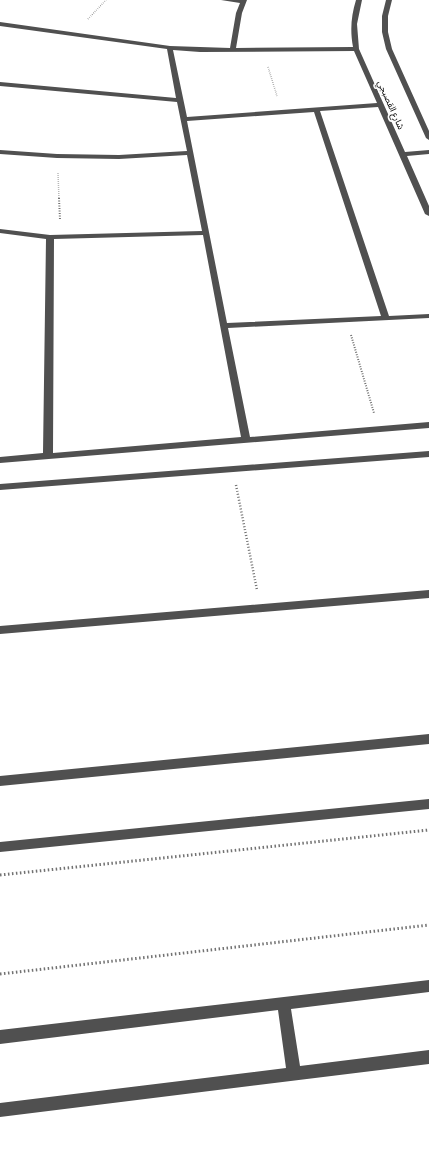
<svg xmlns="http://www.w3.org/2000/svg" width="429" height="1159" viewBox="0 0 429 1159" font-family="'Archivo Narrow','Noto Sans Arabic',sans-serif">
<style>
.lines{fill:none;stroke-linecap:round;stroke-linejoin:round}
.path-far3{stroke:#727272;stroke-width:1.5;stroke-dasharray:0.5 1.5;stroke-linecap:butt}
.path-far2{stroke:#727272;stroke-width:2;stroke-dasharray:1 1.5;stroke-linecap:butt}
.path-far1{stroke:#727272;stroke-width:2.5;stroke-dasharray:1 2;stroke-linecap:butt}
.path{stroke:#727272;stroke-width:3;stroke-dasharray:1.5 2.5;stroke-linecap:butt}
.minor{fill:#505050;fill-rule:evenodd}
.labels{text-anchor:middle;stroke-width:3.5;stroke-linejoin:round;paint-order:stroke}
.far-street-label{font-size:9px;fill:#000;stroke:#fff}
</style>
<rect width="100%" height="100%" fill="#fff"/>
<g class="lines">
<path class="path-far3" d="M88,19L106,0
M268,67L277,96
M58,173L59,199"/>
<path class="path-far2" d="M59,198L60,220
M351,335L374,413"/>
<path class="path-far1" d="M236,485L257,590"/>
<path class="path" d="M0,875L429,830
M0,974L429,925"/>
<path class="minor" d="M221,0H247L242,13L236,48L353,47C350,31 351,16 356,0H362L357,24L359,49L405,152L429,150V154L407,156L429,206V216L425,214L378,107L320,111L389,316L429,314V318L228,328L250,437L429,422V428L0,463V457L43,453L46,239L0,233V229L50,235L202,231L187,155L119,159L57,158L0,154V150L57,154L119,155L187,151L177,102L0,86V82L176,98L167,49L0,26V22L170,46L230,48L236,13L240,3ZM173,50L200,52L354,51L377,103L187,117ZM314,112L381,316L227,323L187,121ZM203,235L241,437L53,453L54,239Z
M386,0H392L388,16V32L392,49L429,131V140L426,138L386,49L382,32V16Z
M429,451V457L0,490V484Z
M429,590V598L0,634V626Z
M429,734V744L0,786V776Z
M429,799V809L0,852V842Z
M429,980V992L291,1009L300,1066L429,1050V1064L0,1117V1103L286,1068L278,1010L0,1044V1030Z"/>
</g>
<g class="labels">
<g class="far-street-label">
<text transform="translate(391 105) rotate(66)" y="3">شارع القصبجي</text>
</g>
</g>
</svg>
